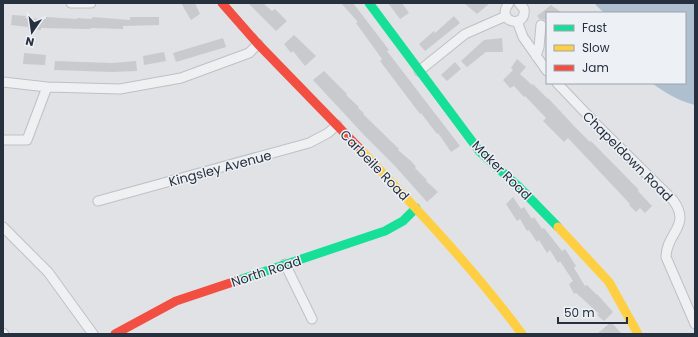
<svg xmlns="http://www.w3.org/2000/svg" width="698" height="337" viewBox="0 0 698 337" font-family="Poppins,sans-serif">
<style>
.water{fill:#aebfd0}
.building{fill:#c8cacd}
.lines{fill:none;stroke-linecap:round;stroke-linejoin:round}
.street-casing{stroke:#bec0c3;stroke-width:11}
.street{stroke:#eff0f2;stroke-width:9}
.fast{stroke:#16e098;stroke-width:9}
.slow{stroke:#ffcf43;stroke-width:9}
.jam{stroke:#f24e42;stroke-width:9}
.labels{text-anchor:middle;stroke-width:3;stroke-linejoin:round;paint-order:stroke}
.street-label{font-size:13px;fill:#27303e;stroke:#edf0f5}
</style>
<rect width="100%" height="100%" fill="#e0e2e5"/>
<path class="water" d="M594,3H695V105C679,101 665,93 652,83H685V13H604Z"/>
<path class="building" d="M181,3H195L200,14L191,20Z
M248,3H263L272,11L275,9L287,21L276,31Z
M341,3H353L389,50L387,51L460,146L451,152L438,133L437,134L421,113L420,114L380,61L382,59L356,23L358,22Z
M388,3H402L409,13L400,19Z
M464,3H490L477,14Z
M551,5L562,13H547V26L545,20L540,19L537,16Z
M12,15L26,16L25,18L46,19V17L77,19V18L92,19V17L130,20V17H159V25L123,26V29L90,28V29L41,28V30L28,29V27L11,25Z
M454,16L460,23L425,51L419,44L434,31L435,33Z
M294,35L316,56L305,66L293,51L291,53L284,44Z
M223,38L226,47L176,62L173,53Z
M502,38L503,52H486L467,67L461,61L484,40Z
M164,52L166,61L144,65L143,56Z
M24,53L46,55L45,65L23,64Z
M517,59L526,67L520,74L532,85L533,84L548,99V98L575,127L590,142L591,141L639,190L638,191L652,206L645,213L640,208L636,212L629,205L630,204L568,138L564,142L543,121L546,118L525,96L524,97L514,86L510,88L503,80L513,70L511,68Z
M55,61L112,63L136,61L137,71L112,72L54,70Z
M455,62L461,69L447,81L441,75Z
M324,71L347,94L346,95L359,107L358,108L364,113L363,114L399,149L398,150L411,161L416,167L415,168L427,180L426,181L438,192L427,202L394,165L364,135L313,80Z
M513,197L521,209L524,207L532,219L534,217L542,229L544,228L562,251L565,249L576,266L574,268L585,286L587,285L597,295V294L613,312L604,321L597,315L599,314L584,300L576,293L574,294L569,284L573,281L560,261L558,263L550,250L547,253L539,240L537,242L529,230L527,231L520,219L517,221L506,204Z
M611,322L622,334H597Z"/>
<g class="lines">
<defs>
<path id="street" d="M71,3H91
M509,3C494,22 527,30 524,9L519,3
M517,21L523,37L547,71
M536,56L539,47L541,25
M419,71L465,34L506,16
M3,82L47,87L120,89L181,78L249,53L258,44
M557,83L599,127L673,200C692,226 666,233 666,257L695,324
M3,140H27L47,87
M98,201L309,143L328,133L337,125
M3,227L48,272L93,334
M285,264L312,319
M3,333L4,334"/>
</defs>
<use href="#street" class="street-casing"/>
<use href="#street" class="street"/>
<path class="fast" d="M369,3L480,152L518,186L558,227
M239,280L385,231L403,221L416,208"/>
<path class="slow" d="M359,148C416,208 473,268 522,334
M558,227L609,282L638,334"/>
<path class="jam" d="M222,3L258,44L359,148
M115,334L176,301L239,280"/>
</g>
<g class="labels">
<g class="street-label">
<text transform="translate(628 156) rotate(45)" y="5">Chapeldown Road</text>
<text transform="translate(375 165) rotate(46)" y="5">Carbeile Road</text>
<text transform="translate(220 168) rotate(-15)" y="5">Kingsley Avenue</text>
<text transform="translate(502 170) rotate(45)" y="5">Maker Road</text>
<text transform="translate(266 271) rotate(-18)" y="5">North Road</text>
</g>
</g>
<rect width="698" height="337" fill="none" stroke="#27303e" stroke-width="8"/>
<rect x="546" y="12" width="140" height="72" fill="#edf0f5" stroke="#9ea3ac"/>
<rect x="554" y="25" width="20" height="6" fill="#16e098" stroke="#9ea3ac"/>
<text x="582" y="32" font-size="12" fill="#27303e">Fast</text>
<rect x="554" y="45" width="20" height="6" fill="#ffcf43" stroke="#9ea3ac"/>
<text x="582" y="52" font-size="12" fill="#27303e">Slow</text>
<rect x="554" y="65" width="20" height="6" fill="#f24e42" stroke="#9ea3ac"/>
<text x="582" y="72" font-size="12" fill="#27303e">Jam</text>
<g transform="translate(32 32) rotate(193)" stroke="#edf0f5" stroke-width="3" paint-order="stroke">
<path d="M0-3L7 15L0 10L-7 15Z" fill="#27303e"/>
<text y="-6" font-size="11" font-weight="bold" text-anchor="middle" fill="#27303e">N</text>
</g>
<path d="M558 317v6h69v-6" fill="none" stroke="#27303e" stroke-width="2"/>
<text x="564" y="317" font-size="12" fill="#27303e" stroke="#edf0f5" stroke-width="3" paint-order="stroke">50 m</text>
</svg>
